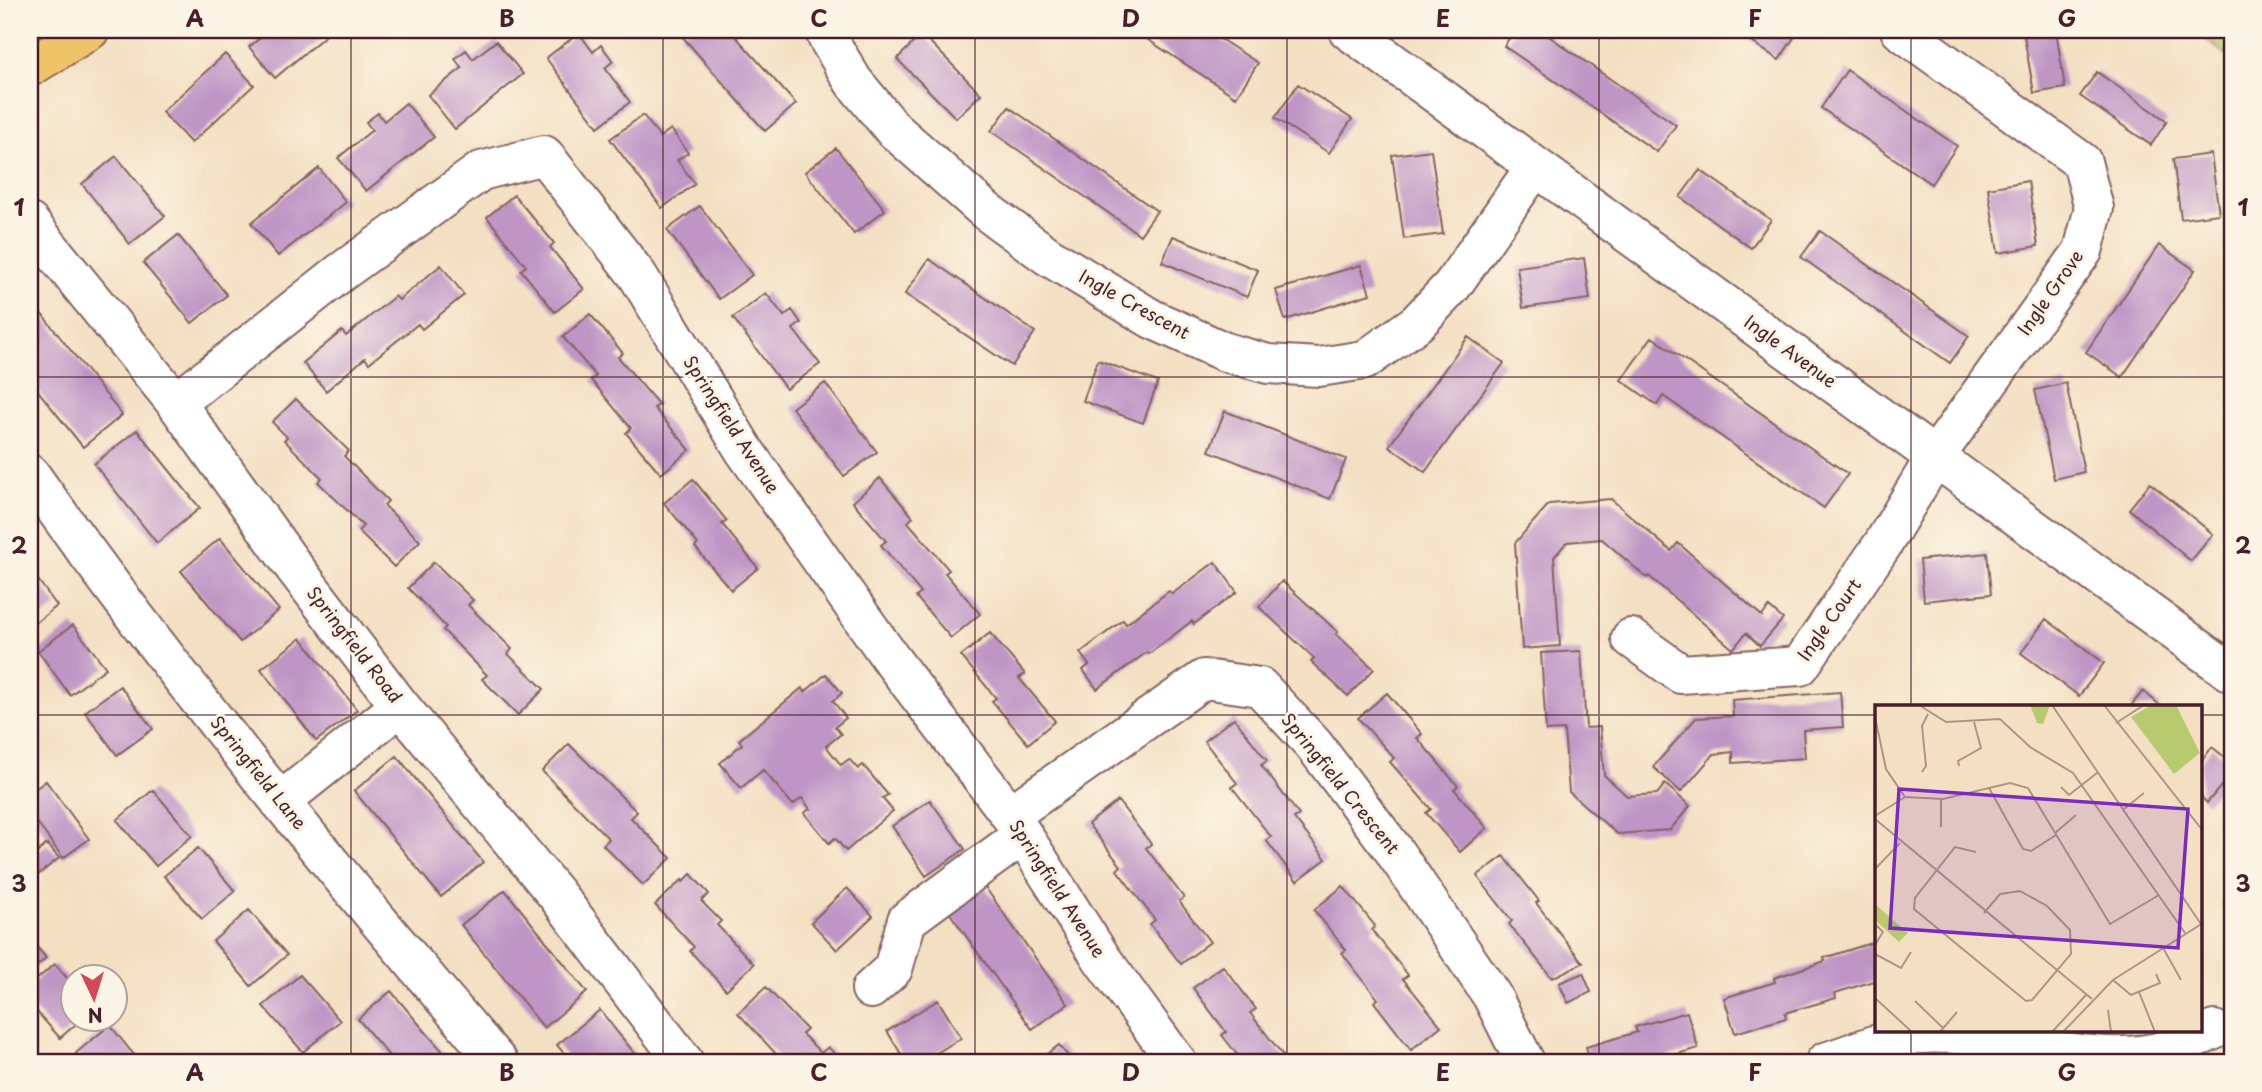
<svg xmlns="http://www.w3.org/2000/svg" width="2262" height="1092" viewBox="0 0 2262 1092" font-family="'Playpen Sans',sans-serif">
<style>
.green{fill:#b7ca6d;stroke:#80744c;stroke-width:2}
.building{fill:#be95c5}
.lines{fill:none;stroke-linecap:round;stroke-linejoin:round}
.minor-casing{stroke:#856360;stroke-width:42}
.primary-casing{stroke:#856360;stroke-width:42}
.minor{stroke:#fff;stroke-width:38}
.primary{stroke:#efc469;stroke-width:38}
.grid{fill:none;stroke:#4a1f2b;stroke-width:2;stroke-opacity:0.55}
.labels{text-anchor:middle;stroke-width:6;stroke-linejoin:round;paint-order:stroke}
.street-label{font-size:18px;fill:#4a1f2b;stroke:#fcf5e5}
.inset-road{fill:none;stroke:#af9386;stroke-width:2}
.view{fill:#7b2cbf;fill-opacity:0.15;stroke:#7b2cbf;stroke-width:3.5}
.inset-edge{fill:none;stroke:#4a1f2b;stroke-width:3.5}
.neatline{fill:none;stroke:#4a1f2b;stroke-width:2.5}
.grid-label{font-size:23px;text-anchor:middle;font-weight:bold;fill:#4a1f2b}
</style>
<rect width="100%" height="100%" fill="#fcf5e5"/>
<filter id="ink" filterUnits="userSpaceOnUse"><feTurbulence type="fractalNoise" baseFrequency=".0143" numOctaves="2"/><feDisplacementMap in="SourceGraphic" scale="14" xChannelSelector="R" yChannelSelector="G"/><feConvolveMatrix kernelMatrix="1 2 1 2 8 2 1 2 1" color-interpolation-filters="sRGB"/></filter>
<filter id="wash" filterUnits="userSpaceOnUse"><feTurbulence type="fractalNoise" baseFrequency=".00686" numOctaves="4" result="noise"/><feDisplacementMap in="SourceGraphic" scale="28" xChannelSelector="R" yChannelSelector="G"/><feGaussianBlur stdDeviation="1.57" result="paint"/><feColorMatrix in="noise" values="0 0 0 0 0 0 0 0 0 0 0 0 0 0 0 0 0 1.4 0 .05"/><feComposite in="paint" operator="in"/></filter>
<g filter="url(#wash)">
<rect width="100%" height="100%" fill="#f3e0c3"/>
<path class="green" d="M2195,30H2232V60Z"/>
<g id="blocks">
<path class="building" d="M270,30H332L275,78L249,47Z
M687,30H730L796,104L765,131L681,35Z
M1133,30H1206L1258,63L1236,97Z
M1515,30H1540L1676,125L1657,152L1504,46Z
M1734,30H1799L1779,60Z
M2023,30H2056L2065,88L2034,93Z
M579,33L593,52L601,45L613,61L605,68L630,102L598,127L546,58Z
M922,34L981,94L956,118L897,59Z
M496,41L523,74L455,129L428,95L462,68L455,59L466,50L473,59Z
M225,54L254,85L191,143L162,112Z
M1847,70L1957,146L1931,184L1821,108Z
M2097,72L2167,121L2151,145L2080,96Z
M1298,84L1352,119L1329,153L1275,118Z
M406,103L434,137L366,191L338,158L372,130L366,122L378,113L384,121Z
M1009,107L1157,211L1140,235L991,131Z
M643,115L660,137L671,129L688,153L677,160L695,184L662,208L610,139Z
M836,148L885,210L854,234L805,172Z
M1431,150L1443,234L1404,239L1392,155Z
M2211,154L2219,214L2181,219L2173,159Z
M116,156L165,216L130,244L82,184Z
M319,168L346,202L278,256L251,223Z
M1700,170L1771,220L1751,248L1680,197Z
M2028,181L2038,246L1998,253L1988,188Z
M514,195L554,243L550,247L584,289L555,312L521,270L526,266L487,217Z
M700,206L752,275L719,299L667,230Z
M1820,231L1969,336L1950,363L1801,257Z
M178,235L227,295L192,323L143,263Z
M1173,236L1258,270L1247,297L1162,262Z
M2159,245L2195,270L2122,377L2086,352Z
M1584,258L1590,299L1523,308L1517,267Z
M929,259L1035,332L1012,366L905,294Z
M441,265L464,295L422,329L418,324L369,363L365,358L326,391L303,363L342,331L346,336L395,296L399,300Z
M1361,265L1370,294L1285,320L1276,290Z
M766,293L784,316L792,310L801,323L793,329L820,364L786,389L733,318Z
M37,308L122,415L83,447L30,381V314Z
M590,314L623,353L618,357L659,405L654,408L690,450L661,474L626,433L631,428L591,380L596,376L563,337Z
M1468,337L1504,363L1425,472L1389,446Z
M1652,337L1848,474L1824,508L1663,396L1657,405L1621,380Z
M1098,360L1158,382L1143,423L1083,401Z
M825,383L877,452L844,476L792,408Z
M2066,383L2084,472L2054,479L2035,390Z
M296,399L349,451L344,456L388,501L384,505L420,541L394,567L358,531L363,526L318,482L322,478L284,440L287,437L272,422Z
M1225,411L1346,459L1330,499L1209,451Z
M137,430L200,508L157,543L94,464Z
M880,478L913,517L908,522L949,570L945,573L980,614L951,638L916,597L921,593L881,545L886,541L853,502Z
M693,479L727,521L722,524L758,568L731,590L695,547L698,544L664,503Z
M2150,483L2213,534L2191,561L2129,509Z
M1611,499L1671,551L1678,543L1762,616L1769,607L1783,619L1760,646L1746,633L1733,649L1649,576L1647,578L1602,539L1567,542L1554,557L1560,646L1522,649L1515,543L1549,504Z
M220,538L279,610L240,642L181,571Z
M1987,553L1991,594L1924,601L1920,560Z
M434,562L473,600L468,605L512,649L508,654L544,689L518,715L482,679L487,675L443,630L446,627L408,588Z
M1215,562L1237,592L1194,624L1192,621L1149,654L1147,652L1097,689L1083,670L1089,665L1080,653L1123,620L1126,624L1169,591L1172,594Z
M30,569L57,606L30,627Z
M1282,581L1338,632L1336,634L1374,669L1348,696L1311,662L1314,658L1259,607Z
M2046,619L2104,663L2079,696L2021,653Z
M73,625L106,668L70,695L38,651Z
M990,633L1025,674L1019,678L1055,721L1028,744L992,701L996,698L961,656Z
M301,638L357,710L316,741L261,669Z
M1581,651L1586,728L1600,727L1604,775L1627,796L1657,794L1665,784L1690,806L1670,830L1617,834L1569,792L1564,730L1546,731L1541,653Z
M826,674L842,693L833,701L846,718L835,727L841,734L826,746L841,765L849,759L858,769L863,765L888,795L882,798L893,811L846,851L835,838L829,843L804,813L810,809L802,798L793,805L763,770L741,788L720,763L742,744L739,740L802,688L805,692Z
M120,686L153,729L117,755L85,712Z
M2143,691L2162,707H2130Z
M1840,692L1843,727L1803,730L1805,758L1733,763V752L1714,754L1681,792L1653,767L1696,718L1733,716L1732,700Z
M1387,693L1422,734L1417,738L1458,786L1454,789L1487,828L1460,852L1426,813L1431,809L1390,762L1394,758L1358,718Z
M1234,718L1267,761L1261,765L1299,815L1294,818L1326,859L1297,881L1266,840L1271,837L1232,787L1237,783L1204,741Z
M569,744L637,812L631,818L671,858L643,885L603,845L609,839L542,771Z
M2212,747L2232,763V796L2221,786L2207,803L2201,797V762Z
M397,756L483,862L441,897L354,791Z
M46,781L89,839L63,858L30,813V793Z
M153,790L192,836L156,866L117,820Z
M930,800L965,849L926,876L892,826Z
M1118,801L1151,844L1146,848L1184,898L1179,901L1210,942L1181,964L1150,924L1155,920L1117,870L1121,866L1088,824Z
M47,844L59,858L34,878L30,873V859Z
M198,848L235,891L202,919L164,876Z
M1504,856L1539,901L1536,903L1583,963L1552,978L1509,924L1512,921L1477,876Z
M691,874L709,894L701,901L721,921L717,925L754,964L726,990L690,951L694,947L655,905L682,880L683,882Z
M1343,886L1375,926L1372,930L1408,975L1403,979L1441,1026L1411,1050L1374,1002L1378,999L1342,953L1346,950L1314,910Z
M985,887L1068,1004L1032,1029L949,912Z
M847,888L873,916L837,950L811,922Z
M505,890L587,992L544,1028L461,925Z
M2232,898V917L2224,903Z
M249,910L287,955L251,986L213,941Z
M30,939L46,958L30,972Z
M1874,942L1877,951V980L1835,993L1836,998L1785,1013L1786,1018L1735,1033L1724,998L1775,982L1774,978L1825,961L1824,958Z
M55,964L74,986V1018H83L60,1038L30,1004V985Z
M1223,966L1256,1009L1250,1013L1288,1062H1243L1222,1035L1226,1032L1193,988Z
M1583,973L1591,992L1568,1003L1559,983Z
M300,975L340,1021L303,1052L263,1006Z
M766,987L807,1030L802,1034L821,1053L828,1047L843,1062H778L775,1059L778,1056L738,1013Z
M391,991L424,1030L452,1062H394L358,1019Z
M938,1000L961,1038L922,1062H906L887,1031Z
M600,1010L618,1033L642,1062H571L557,1045Z
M1687,1012L1698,1048L1651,1062H1590L1586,1047L1637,1032L1635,1027Z
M110,1025L130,1050L141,1062H84L76,1053Z
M1059,1045L1073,1062H1037Z"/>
</g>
</g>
<g filter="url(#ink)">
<use href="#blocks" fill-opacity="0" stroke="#856360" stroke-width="2"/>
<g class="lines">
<defs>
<path id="minor" d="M825,30L827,37L853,81L893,129L986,211L1048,256L1152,319L1225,352L1268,364L1319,367L1365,360L1417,323L1452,286L1535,167
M1348,30L2232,673
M30,223L176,403L294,567L400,706L556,894L684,1062
M176,403L340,273L481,171L544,155L638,276L744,450L891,659L1010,815L1102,959L1177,1062
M30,474C175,678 335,872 498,1062
M1631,638L1681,674L1800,666L1883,544L1935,457L2083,251L2094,208L2082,162L1900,30
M280,802L400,706
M1010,815L1204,679L1260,687L1314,745L1392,848L1492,996L1525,1062
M871,989L893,969L907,920L1023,835
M1825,1062C1850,1054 1897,1035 1922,1034C2005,1029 2087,1073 2170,1049C2185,1045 2200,1036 2214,1030"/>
<path id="primary" d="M30,67L90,30"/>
</defs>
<use href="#minor" class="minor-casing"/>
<use href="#primary" class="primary-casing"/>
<use href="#minor" class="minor"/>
<use href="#primary" class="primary"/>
</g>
</g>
<path class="grid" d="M351,30V1062M663,30V1062M975,30V1062M1287,30V1062M1599,30V1062M1911,30V707M30,377H2232M30,715H1877M2201,715H2232M1911,1031V1062"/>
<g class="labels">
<g class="street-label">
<text transform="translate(2051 293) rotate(-55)" y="6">Ingle Grove</text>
<text transform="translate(1134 305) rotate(29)" y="6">Ingle Crescent</text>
<text transform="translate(1790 352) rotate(36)" y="6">Ingle Avenue</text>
<text transform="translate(731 425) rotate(57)" y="6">Springfield Avenue</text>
<text transform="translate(1830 620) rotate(-55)" y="6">Ingle Court</text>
<text transform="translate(354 645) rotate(52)" y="6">Springfield Road</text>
<text transform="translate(258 773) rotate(51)" y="6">Springfield Lane</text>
<text transform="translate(1340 784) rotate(51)" y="6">Springfield Crescent</text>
<text transform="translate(1057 889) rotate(57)" y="6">Springfield Avenue</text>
</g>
</g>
<g transform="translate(1875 705)">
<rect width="327" height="327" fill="#f3e0c3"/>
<path d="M155,0H175L168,19L162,18ZM276,0H301L325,48L299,69L256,12ZM0,199L33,228L24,237L0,215Z" fill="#b7ca6d"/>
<path class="inset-road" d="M44,0L71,17L125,14L155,42L198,68L310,228M177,0L328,222M229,0L328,126M0,12L11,64L30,92L0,111M241,18L269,0M84,61L83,56L106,43L99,17M47,67L51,61L47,21L53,9M186,82L194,90L222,68M114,83L148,144L156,146L181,130M30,92L68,94L135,78L153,83L235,219L284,190M249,104L269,88M0,114L217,294M66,122V94M180,128L201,110M101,147L80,142L40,193L39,204L151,296L157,295L196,249L195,225L172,201L145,186L125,189L109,208M0,164L25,138M0,219L8,227L0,240M287,241L306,275M0,249L26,263L36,247M238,275L256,290L285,278L281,269M264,287L280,327M0,293L37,327M40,296L68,323M233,305L236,327M65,327L82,307M177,327L211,290M188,327L238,275L328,218"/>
<path class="view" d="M24,84L313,104L303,243L15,223Z"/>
<rect width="327" height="327" class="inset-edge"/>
</g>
<rect width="2262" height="1092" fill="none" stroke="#fcf5e5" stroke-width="77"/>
<g transform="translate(94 998) rotate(176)"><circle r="33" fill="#fcf5e5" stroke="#b59f9b" stroke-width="2"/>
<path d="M0-5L12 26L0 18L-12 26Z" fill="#d1495b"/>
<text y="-10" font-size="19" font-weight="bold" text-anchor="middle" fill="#4a1f2b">N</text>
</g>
<rect x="38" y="38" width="2186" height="1016" class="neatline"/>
<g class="grid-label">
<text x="195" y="27">A</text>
<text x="507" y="27">B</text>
<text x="819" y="27">C</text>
<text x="1131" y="27">D</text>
<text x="1443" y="27">E</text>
<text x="1755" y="27">F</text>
<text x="2067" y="27">G</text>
<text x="19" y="216">1</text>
<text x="2243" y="216">1</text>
<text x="19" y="554">2</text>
<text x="2243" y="554">2</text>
<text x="19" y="892">3</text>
<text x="2243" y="892">3</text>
<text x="195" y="1081">A</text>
<text x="507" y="1081">B</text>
<text x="819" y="1081">C</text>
<text x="1131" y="1081">D</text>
<text x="1443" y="1081">E</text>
<text x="1755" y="1081">F</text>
<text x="2067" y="1081">G</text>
</g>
</svg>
